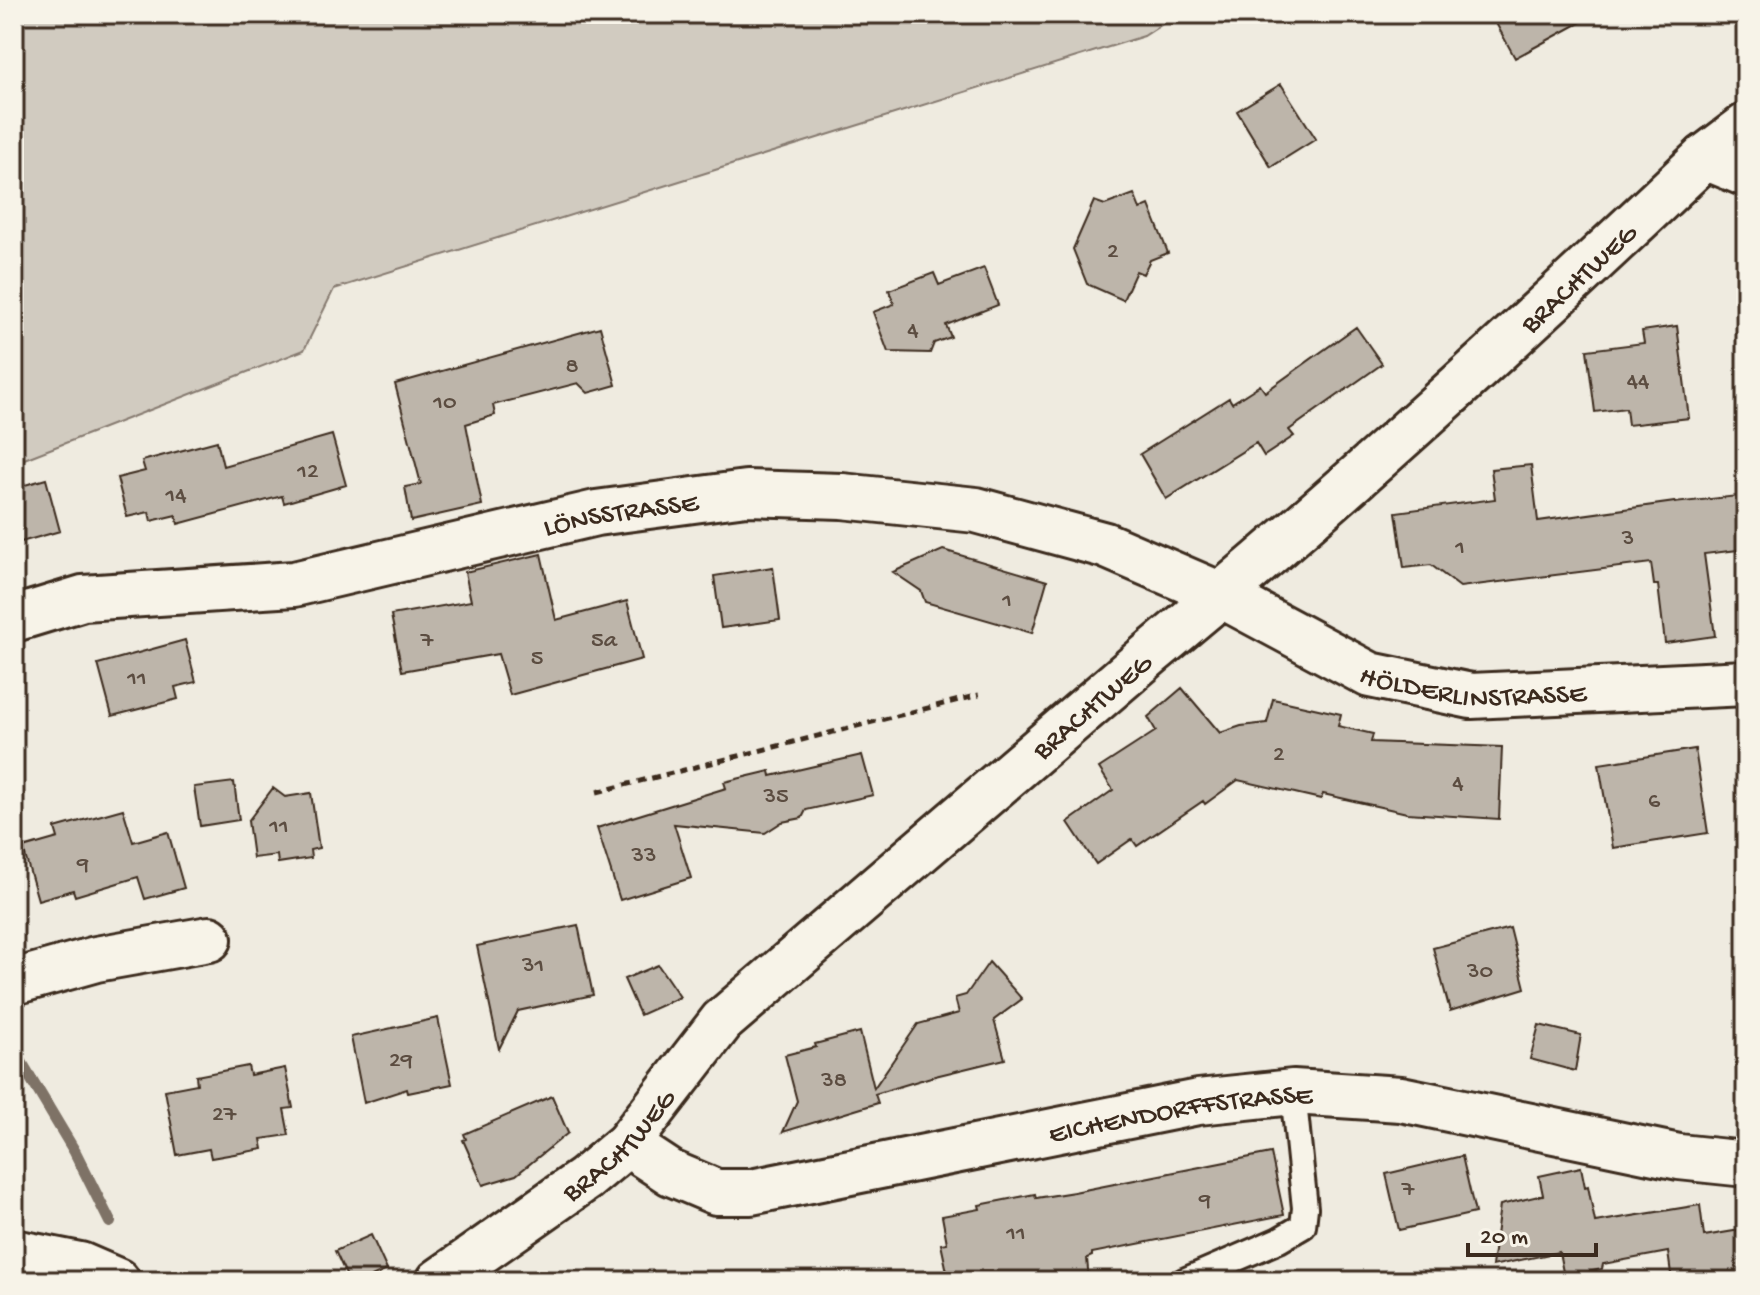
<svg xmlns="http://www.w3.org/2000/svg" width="1760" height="1295" viewBox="0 0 1760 1295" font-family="'Gochi Hand',sans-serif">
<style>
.green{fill:#d1cbc0;stroke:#867a6f;stroke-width:2}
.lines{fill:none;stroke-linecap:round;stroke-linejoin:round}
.stream{stroke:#7e7266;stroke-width:12}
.building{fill:#bdb5aa;stroke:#3b2a1e;stroke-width:2}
.service-casing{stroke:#3b2a1e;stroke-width:30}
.minor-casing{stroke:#3b2a1e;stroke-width:50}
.path{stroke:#3b2a1e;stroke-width:5;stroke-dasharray:8 6;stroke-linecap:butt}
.service{stroke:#f7f3e8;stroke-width:24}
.minor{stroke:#f7f3e8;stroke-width:44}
.labels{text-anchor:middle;stroke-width:8;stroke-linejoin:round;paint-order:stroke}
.number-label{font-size:24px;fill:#5c4d41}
.street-label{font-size:28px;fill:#3b2a1e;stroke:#f7f3e8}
</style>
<rect width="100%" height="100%" fill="#efebe0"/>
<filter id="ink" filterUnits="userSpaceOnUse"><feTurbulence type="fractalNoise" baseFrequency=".0125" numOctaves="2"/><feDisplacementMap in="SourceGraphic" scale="16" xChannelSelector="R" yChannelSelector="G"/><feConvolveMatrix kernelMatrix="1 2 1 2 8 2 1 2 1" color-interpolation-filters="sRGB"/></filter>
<g filter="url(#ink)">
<path class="green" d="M14,14H1178L1144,36L334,289L304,350L14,463Z"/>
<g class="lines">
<path class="stream" d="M14,1050L75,1152L110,1222"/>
</g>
<path class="building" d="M1491,14H1596L1515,58Z
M1281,84L1316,139L1271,167L1237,111Z
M1134,194L1140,209L1149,205L1168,253L1150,260L1143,274L1136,271L1123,300L1087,284L1073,249L1094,201L1105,205Z
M984,268L998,305L946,325L951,337L934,343L930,353L888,352L873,312L894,304L889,290L934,273L939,285Z
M1677,326L1689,418L1628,425L1626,408L1595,412L1587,350L1644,343L1642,331Z
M600,327L616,385L588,393L578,383L493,405L495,415L466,424L482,505L411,521L405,487L421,484L395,384Z
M1356,327L1382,364L1289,430L1294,436L1264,456L1256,443L1166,499L1140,454L1229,398L1232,403L1260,385L1265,392Z
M332,435L346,485L284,503L282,496L178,524L176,515L151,521L149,512L127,517L117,478L145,471L142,461L217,441L223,466Z
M1531,465L1538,521L1675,502V503L1746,495V549L1704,554L1715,636L1665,643L1658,585H1654L1651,563L1460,587L1431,565L1404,568L1396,512L1495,499L1491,469Z
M46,479L60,531L14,544V488Z
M943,550L1047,581L1032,633L925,602L921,591L893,572Z
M541,554L556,620L627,601L642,659L510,695L498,654L402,671L391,615L471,601L465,572Z
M773,567L780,620L721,628L714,576Z
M185,640L196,682L175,687L178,699L112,716L98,664Z
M1182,688L1220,733L1241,726L1267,723L1273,699L1341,714L1338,726L1373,734L1371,742L1502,747L1499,819L1407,813L1323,794L1321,799L1238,780L1205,804L1203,801L1137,846L1132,839L1096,864L1068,822L1113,790L1099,768L1156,731L1148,717Z
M1695,749L1708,833L1613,848L1599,764Z
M862,755L873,795L806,810L802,818L782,822L765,833L674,824L691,878L620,900L597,828L726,788L724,782L770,771L771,776Z
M234,782L239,820L200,826L194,787Z
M273,788L285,797L311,793L319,848L310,850L311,858L278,863L277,855L253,858L248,821Z
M123,809L133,842L168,832L184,888L145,899L138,877L75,896L73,890L38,900L23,848L58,838L55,828Z
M578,925L593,995L518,1011L499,1049L477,946Z
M1510,928L1525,988L1450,1011L1433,948Z
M989,962L1022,999L994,1020L1005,1059L931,1077L875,1094L878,1103L783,1132L797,1101L785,1055L816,1047L815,1044L860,1032L874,1088L918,1024L959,1013L955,998L966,995Z
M658,965L680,997L640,1015L624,979Z
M438,1018L452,1084L408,1093L407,1089L364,1103L351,1037Z
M1539,1025L1581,1035L1575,1071L1530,1059Z
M248,1066L250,1075L285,1068L293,1108L284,1109L289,1135L261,1139L263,1149L211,1158L209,1149L177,1155L165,1090L197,1084L196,1076Z
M552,1096L568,1133L516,1175L483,1185L463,1140L466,1139L464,1134Z
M1271,1153L1284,1215L1092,1253V1256L1087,1258L1089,1281H949L941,1244L947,1243L942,1216L980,1209L979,1205L1035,1194L1036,1198L1074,1192Z
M1462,1156L1475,1213L1399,1230L1386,1174Z
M1581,1167L1585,1187L1588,1186L1595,1222L1700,1205L1704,1236L1746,1229V1281H1672L1668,1252L1603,1264L1602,1269L1564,1277L1559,1252L1492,1266L1500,1205L1543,1195L1539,1176Z
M371,1235L387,1270L363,1281H349L335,1251Z"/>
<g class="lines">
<defs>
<path id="service" d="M1184,1281L1279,1240L1303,1226L1305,1208L1293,1092"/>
<g id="minor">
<path d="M1705,157L1746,174"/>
<path id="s1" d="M14,619L83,598L294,584L596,513L746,493L842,496L976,510L1105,545L1221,595L1370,675L1471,696L1746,683"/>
<path d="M14,982L96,959L209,939"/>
<path id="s2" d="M627,1144L671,1173L716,1192H751L1198,1102L1293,1092L1401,1099L1679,1157L1746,1164"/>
<path d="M14,1252L80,1265L117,1281"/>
<path id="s3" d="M439,1281L585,1179L627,1144L722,1021L1150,654C1342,496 1525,327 1705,157L1746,126"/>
</g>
</defs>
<use href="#service" class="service-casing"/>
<use href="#minor" class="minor-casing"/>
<path class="path" d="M597,792L979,695"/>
<use href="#service" class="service"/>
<use href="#minor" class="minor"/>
</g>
</g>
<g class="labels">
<g class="number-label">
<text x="1113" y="257">2</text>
<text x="913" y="336">4</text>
<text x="572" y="372">8</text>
<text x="1638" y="387">44</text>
<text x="445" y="408">10</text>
<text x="308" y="477">12</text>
<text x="176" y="501">14</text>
<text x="1628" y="544">3</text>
<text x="1460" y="553">1</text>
<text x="1007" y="606">1</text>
<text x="427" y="646">7</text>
<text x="604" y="646">5a</text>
<text x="537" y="664">5</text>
<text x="137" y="684">11</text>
<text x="1279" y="760">2</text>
<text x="1458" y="789">4</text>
<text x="776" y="802">35</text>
<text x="1654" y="807">6</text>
<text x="279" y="832">11</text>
<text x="644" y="861">33</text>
<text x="83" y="870">9</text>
<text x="533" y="971">31</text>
<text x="1480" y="977">30</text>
<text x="401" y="1066">29</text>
<text x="834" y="1086">38</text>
<text x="224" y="1120">27</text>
<text x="1408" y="1195">7</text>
<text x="1205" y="1206">9</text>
<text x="1016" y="1239">11</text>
</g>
<g class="street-label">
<text dy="10" stroke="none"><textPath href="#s3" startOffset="1522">BRACHTWEG</textPath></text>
<text dy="10" stroke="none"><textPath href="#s1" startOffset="618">LÖNSSTRASSE</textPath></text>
<text dy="10" stroke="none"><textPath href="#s1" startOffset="1510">HÖLDERLINSTRASSE</textPath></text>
<text dy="10" stroke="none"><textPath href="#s3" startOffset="874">BRACHTWEG</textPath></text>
<text dy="10" stroke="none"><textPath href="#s2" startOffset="574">EICHENDORFFSTRASSE</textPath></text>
<text dy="10" stroke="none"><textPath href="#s3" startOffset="226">BRACHTWEG</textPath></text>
</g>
</g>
<rect width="1760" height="1295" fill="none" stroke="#f7f3e8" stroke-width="48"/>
<rect x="24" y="24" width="1712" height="1247" fill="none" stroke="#3b2a1e" stroke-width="3" filter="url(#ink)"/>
<path d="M1468 1243v12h128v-12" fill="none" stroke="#3b2a1e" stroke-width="4"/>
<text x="1480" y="1243" font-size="24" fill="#3b2a1e" stroke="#f7f3e8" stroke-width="6" paint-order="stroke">20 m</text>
</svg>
